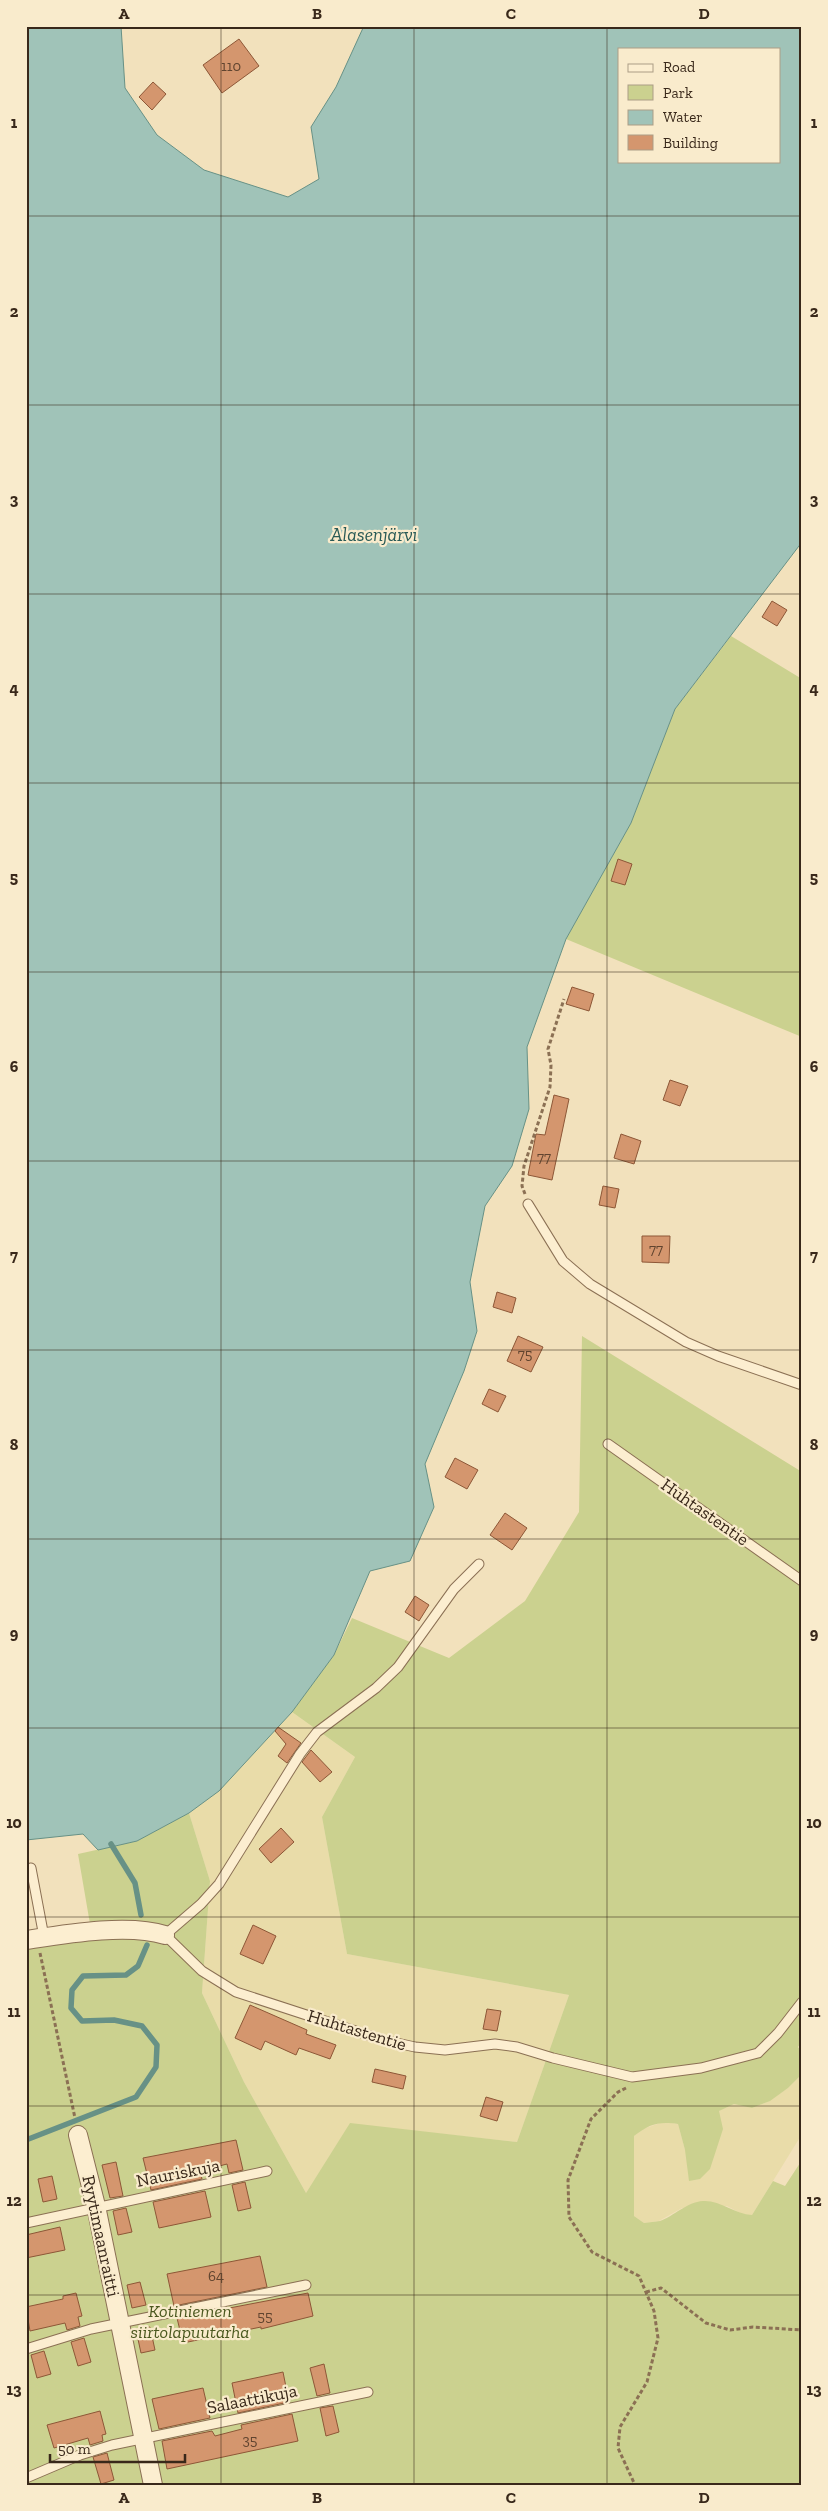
<svg xmlns="http://www.w3.org/2000/svg" width="828" height="2511" viewBox="0 0 828 2511" font-family="'Zilla Slab',serif">
<style>
.farmland{fill:#e9dca9}
.green{fill:#cbd18f}
.water{fill:#a0c3b8;stroke:#679186;fill-rule:evenodd}
.lines{fill:none;stroke-linecap:round;stroke-linejoin:round}
.stream{stroke:#679186;stroke-width:5.5}
.building{fill:#d4966e;stroke:#8d5737}
.lane-casing{stroke:#8b7054;stroke-width:11}
.street-casing{stroke:#8b7054;stroke-width:20}
.path{stroke:#8b7054;stroke-width:3;stroke-dasharray:4 2.5;stroke-linecap:butt}
.lane{stroke:#fceed0;stroke-width:9}
.street{stroke:#fceed0;stroke-width:18}
.grid{fill:none;stroke:#39281a;stroke-width:1;stroke-opacity:0.55}
.labels{text-anchor:middle;stroke-width:4.5;stroke-linejoin:round;paint-order:stroke}
.number-label{font-size:15px;fill:#60442f}
.street-label{font-size:18px;fill:#39281a;stroke:#f9ebcc}
.park-label{font-size:18px;font-style:italic;fill:#4b581f;stroke:#f9ebcc}
.water-label{font-size:19px;font-style:italic;fill:#285a56;stroke:#f9ebcc}
.neatline{fill:none;stroke:#39281a;stroke-width:2}
.grid-label{font-size:16px;text-anchor:middle;font-weight:bold;fill:#39281a}
</style>
<rect width="100%" height="100%" fill="#f2e1bc"/>
<path class="farmland" d="M292,1712L355,1757L322,1817L347,1954L569,1995L517,2142L350,2124L306,2193L244,2082L202,1993L210,1881L189,1813L219,1791Z
M802,2074V2134L752,2215H744L727,2206L682,2208L659,2221L644,2223L634,2216V2136L643,2129L663,2122L678,2124L685,2150L718,2111L734,2104L752,2108L769,2101L788,2088Z"/>
<path class="green" d="M731,636L802,679V1037L566,939L631,823L675,709Z
M582,1336L802,1472V2041L798,2047L802,2053V2074L788,2088L770,2101L752,2108L734,2104L719,2111L723,2129L710,2169L700,2179L689,2181L685,2150L678,2124C659,2121 649,2124 634,2136V2216L644,2223C649,2222 655,2222 660,2221C674,2216 687,2202 703,2201C720,2200 735,2214 752,2215L773,2181L785,2186L802,2160V2485H26V1934L90,1924L78,1854L137,1841L189,1813L210,1881L202,1993L244,2082L306,2193L350,2123L517,2142L569,1995L347,1954L322,1817L355,1757L292,1712L334,1655L352,1618L449,1658L525,1601L579,1512Z"/>
<path class="water" d="M26,26H121L125,88L157,135L204,170L288,197L319,179L311,127L336,87L363,28L366,26H802V542L675,709L631,823L566,939L527,1047L529,1109L512,1166L485,1206L470,1282L477,1331L464,1371L425,1464L434,1507L410,1561L370,1571L334,1655L292,1712L219,1791L189,1813L137,1841L98,1850L83,1834L26,1840ZM619,49H779V161H619Z"/>
<g class="lines">
<path class="stream" d="M111,1844L135,1883L141,1915
M26,2140L136,2097L156,2067L157,2045L142,2026L114,2020L82,2021L71,2008L72,1990L83,1976L126,1975L138,1966L147,1945"/>
</g>
<path class="building" d="M239,39L259,66L222,93L203,65Z
M153,82L166,94L152,110L139,97Z
M772,601L787,610L777,626L762,617Z
M618,859L632,864L625,885L611,881Z
M572,987L594,994L589,1011L566,1004Z
M670,1080L688,1086L680,1106L663,1100Z
M554,1095L569,1099L552,1180L528,1175L536,1134L545,1135Z
M621,1134L641,1141L634,1164L614,1158Z
M603,1186L619,1189L615,1208L599,1205Z
M642,1236H670L669,1263L642,1262Z
M497,1292L516,1298L512,1313L493,1307Z
M518,1336L543,1347L531,1372L507,1361Z
M489,1389L506,1396L498,1412L482,1404Z
M455,1458L478,1470L467,1489L445,1477Z
M505,1513L527,1528L512,1550L490,1535Z
M415,1596L429,1605L419,1621L405,1612Z
M278,1727L301,1743L287,1763L278,1756L286,1744L275,1731Z
M311,1750L332,1772L320,1782L302,1762Z
M281,1828L294,1842L271,1863L259,1849Z
M253,1925L276,1936L263,1964L240,1954Z
M250,2005L307,2030L306,2034L336,2045L330,2059L299,2048L296,2055L265,2041L261,2050L235,2038Z
M487,2009L501,2011L497,2031L483,2029Z
M375,2069L406,2076L403,2089L372,2082Z
M486,2097L503,2102L497,2121L480,2116Z
M236,2140L243,2170L229,2173L227,2164L200,2171L202,2179L151,2190L143,2158Z
M116,2162L123,2196L110,2198L102,2165Z
M52,2176L57,2199L43,2202L38,2179Z
M245,2182L251,2208L238,2211L232,2185Z
M205,2191L211,2217L159,2228L153,2202Z
M126,2208L132,2232L118,2235L113,2211Z
M60,2227L65,2250L26,2258V2235Z
M260,2256L267,2287L174,2306L167,2274Z
M140,2282L146,2305L132,2308L127,2285Z
M76,2293L82,2316L78,2317L80,2326L67,2330L65,2323L30,2331L26,2307L63,2299V2296Z
M308,2293L313,2316L261,2329V2327L183,2343L177,2318Z
M150,2327L155,2350L141,2353L136,2330Z
M84,2338L91,2362L78,2366L71,2342Z
M44,2351L51,2374L37,2378L31,2355Z
M324,2364L330,2393L317,2396L310,2368Z
M283,2372L289,2402L238,2413L232,2383Z
M203,2388L210,2418L159,2429L152,2399Z
M333,2406L339,2432L326,2436L320,2408Z
M100,2411L106,2434L102,2435L103,2441L90,2445L88,2438L54,2448L47,2425Z
M292,2414L298,2441L167,2469L162,2441L212,2431L215,2436L242,2429L241,2425Z
M107,2453L114,2480L101,2484L93,2457Z"/>
<g class="lines">
<defs>
<path id="lane" d="M528,1204L563,1261L590,1284L686,1342L718,1356L802,1385
M608,1444L802,1581
M479,1564L454,1589L398,1667L376,1688L317,1732L300,1754L219,1884L201,1904L165,1935L202,1971L236,1992L383,2040L415,2047L445,2050L495,2044L517,2047L553,2058L632,2077L701,2068L758,2053L778,2033L802,2002
M31,1868L44,1937
M26,2223L267,2171
M26,2349L91,2329L306,2285
M26,2478L80,2455L112,2445L368,2392"/>
<path id="street" d="M26,1940C65,1934 128,1923 165,1935
M78,2135L96,2206L153,2485"/>
</defs>
<use href="#lane" class="lane-casing"/>
<use href="#street" class="street-casing"/>
<path class="path" d="M525,1194L522,1186L524,1166L550,1087L551,1065L548,1049L564,999
M40,1953L75,2118
M626,2088L618,2092L591,2119L568,2180L569,2217L592,2252L639,2276L654,2311L658,2338L647,2382L620,2427L618,2448L635,2485
M646,2292L661,2288L706,2323L730,2330L753,2327L802,2330"/>
<use href="#lane" class="lane"/>
<use href="#street" class="street"/>
</g>
<path class="grid" d="M221,26V2485M414,26V2485M607,26V2485M26,216H802M26,405H802M26,594H802M26,783H802M26,972H802M26,1161H802M26,1350H802M26,1539H802M26,1728H802M26,1917H802M26,2106H802M26,2295H802"/>
<g class="labels">
<g class="number-label">
<text x="231" y="71">110</text>
<text x="544" y="1162">77</text>
<text x="656" y="1254">77</text>
<text x="525" y="1359">75</text>
<text x="216" y="2281">64</text>
<text x="265" y="2321">55</text>
<text x="250" y="2445">35</text>
</g>
<g class="street-label">
<text transform="translate(705 1512) rotate(35)" y="6">Huhtastentie</text>
<text transform="translate(357 2030) rotate(17)" y="6">Huhtastentie</text>
<text transform="translate(178 2173) rotate(-11)" y="6">Nauriskuja</text>
<text transform="translate(101 2236) rotate(78)" y="6">Ryytimaanraitti</text>
<text transform="translate(252 2399) rotate(-11)" y="6">Salaattikuja</text>
</g>
<g class="park-label">
<text x="190" y="2317">Kotiniemen<tspan x="190" dy="21">siirtolapuutarha</tspan></text>
</g>
<g class="water-label">
<text x="374" y="541">Alasenjärvi</text>
</g>
</g>
<rect width="828" height="2511" fill="none" stroke="#f9ebcc" stroke-width="55"/>
<rect x="618" y="48" width="162" height="115" fill="#f9ebcc" stroke="#ac9d85"/>
<rect x="628" y="64" width="25" height="8" fill="#fceed0" stroke="#ac9d85"/>
<text x="663" y="72" font-size="15" fill="#39281a">Road</text>
<rect x="628" y="85" width="25" height="15" fill="#cbd18f" stroke="#ac9d85"/>
<text x="663" y="98" font-size="15" fill="#39281a">Park</text>
<rect x="628" y="110" width="25" height="15" fill="#a0c3b8" stroke="#ac9d85"/>
<text x="663" y="122" font-size="15" fill="#39281a">Water</text>
<rect x="628" y="135" width="25" height="15" fill="#d4966e" stroke="#ac9d85"/>
<text x="663" y="148" font-size="15" fill="#39281a">Building</text>
<path d="M50 2454v8h135v-8" fill="none" stroke="#39281a" stroke-width="2.5"/>
<text x="58" y="2454" font-size="15" fill="#39281a" stroke="#f9ebcc" stroke-width="4" paint-order="stroke">50 m</text>
<rect x="28" y="28" width="772" height="2456" class="neatline"/>
<g class="grid-label">
<text x="124" y="19">A</text>
<text x="317" y="19">B</text>
<text x="511" y="19">C</text>
<text x="704" y="19">D</text>
<text x="14" y="128">1</text>
<text x="814" y="128">1</text>
<text x="14" y="317">2</text>
<text x="814" y="317">2</text>
<text x="14" y="505">3</text>
<text x="814" y="505">3</text>
<text x="14" y="694">4</text>
<text x="814" y="694">4</text>
<text x="14" y="883">5</text>
<text x="814" y="883">5</text>
<text x="14" y="1072">6</text>
<text x="814" y="1072">6</text>
<text x="14" y="1261">7</text>
<text x="814" y="1261">7</text>
<text x="14" y="1450">8</text>
<text x="814" y="1450">8</text>
<text x="14" y="1639">9</text>
<text x="814" y="1639">9</text>
<text x="14" y="1828">10</text>
<text x="814" y="1828">10</text>
<text x="14" y="2017">11</text>
<text x="814" y="2017">11</text>
<text x="14" y="2206">12</text>
<text x="814" y="2206">12</text>
<text x="14" y="2395">13</text>
<text x="814" y="2395">13</text>
<text x="124" y="2503">A</text>
<text x="317" y="2503">B</text>
<text x="511" y="2503">C</text>
<text x="704" y="2503">D</text>
</g>
</svg>
